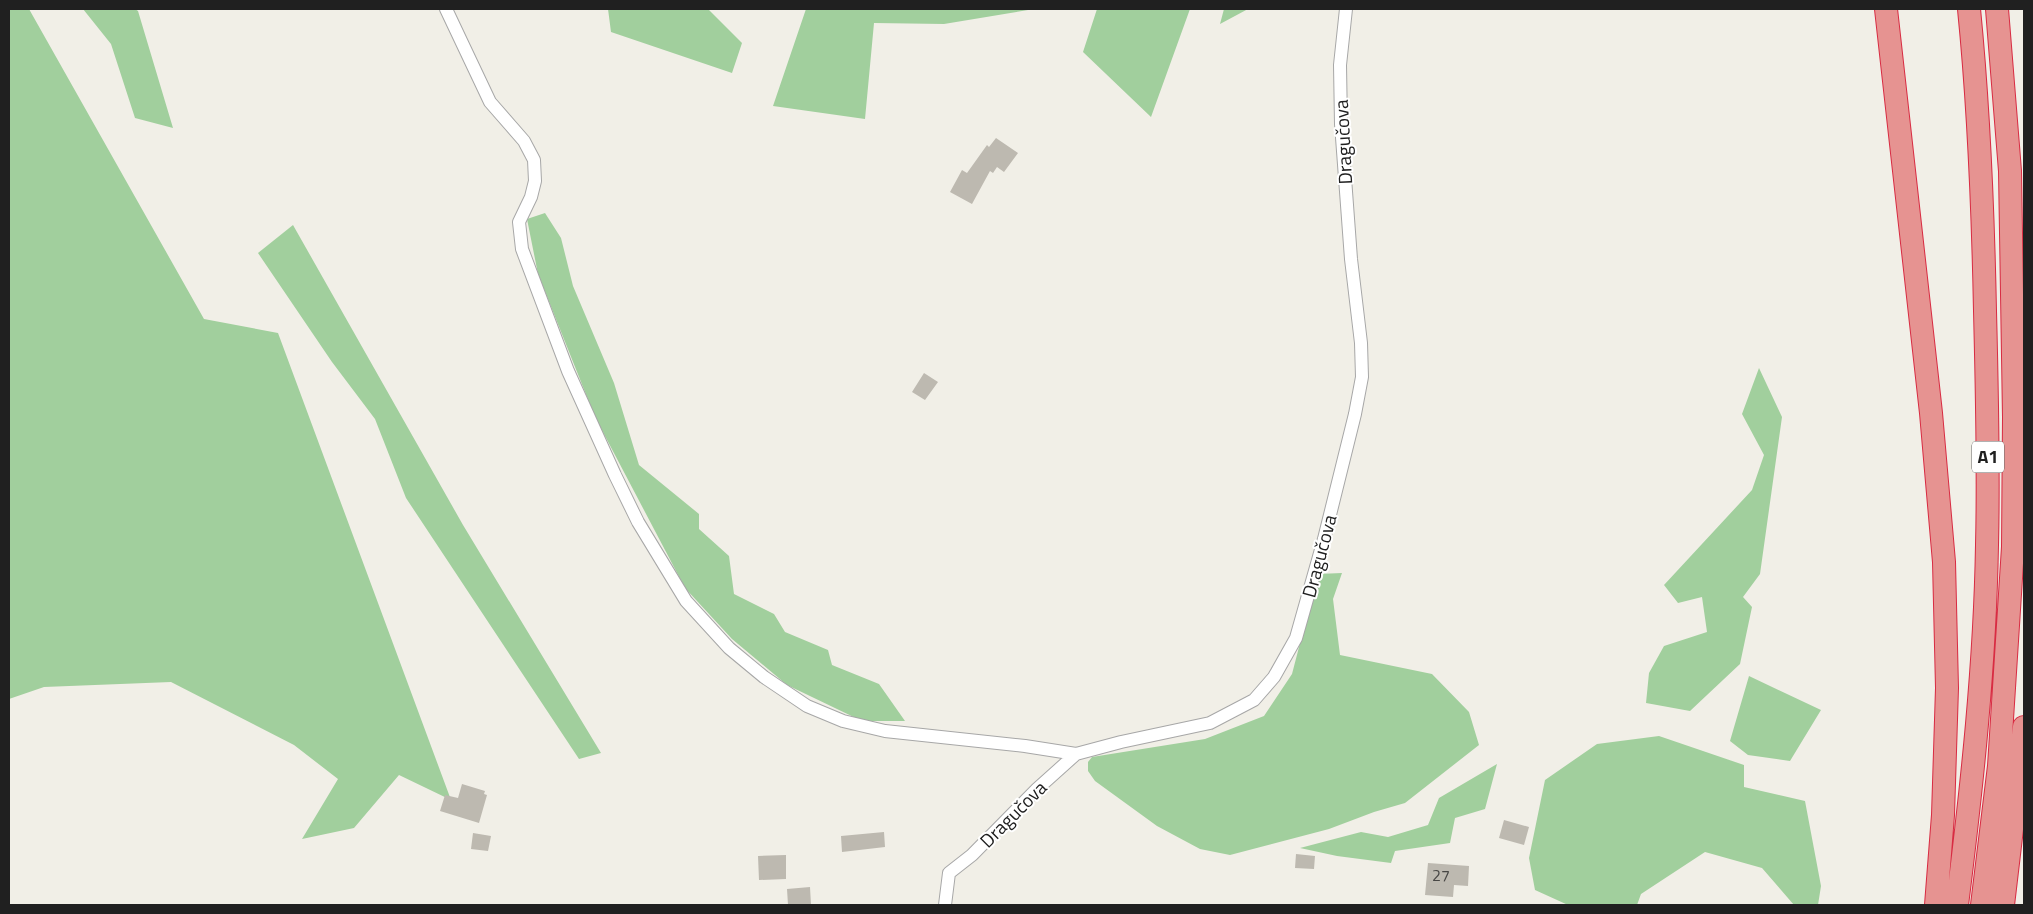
<svg xmlns="http://www.w3.org/2000/svg" width="2033" height="914" viewBox="0 0 2033 914" font-family="'Titillium Web',sans-serif">
<style>
.forest{fill:#a1cf9d}
.building{fill:#bdb9b0}
.lines{fill:none;stroke-linecap:round;stroke-linejoin:round}
.minor-casing{stroke:#a7a7a7;stroke-width:14}
.motorway-casing{stroke:#d82b42;stroke-width:24}
.minor{stroke:#fff;stroke-width:12}
.motorway{stroke:#e69391;stroke-width:22}
.labels{text-anchor:middle;stroke-width:4;stroke-linejoin:round;paint-order:stroke}
.number-label{font-size:16px;fill:#474644}
.shield{fill:#fff;stroke:#636363;stroke-width:1}
.shield-label{font-size:18px;font-weight:bold;fill:#202020}
.street-label{font-size:19px;fill:#202020;stroke:#fff}
</style>
<rect width="100%" height="100%" fill="#f1efe7"/>
<path class="forest" d="M9,9H29L204,319L278,333L451,800L399,775L354,828L302,839L338,779L294,745L171,682L44,687L9,699Z
M83,9H135L138,11L173,128L135,118L111,44Z
M608,9H708L742,43L732,73L611,32Z
M806,9H1034L944,24L874,23L865,119L773,106Z
M1097,9H1190L1151,117L1083,52Z
M1224,9H1248L1220,24Z
M545,213L561,238L573,286L614,383L639,465L699,514V529L729,556L734,594L774,614L785,632L828,650L832,665L879,684L905,721H862L787,685L732,639L685,588L595,417L538,274L527,219Z
M293,225L463,525L601,753L579,759L406,498L375,419L332,362L258,253Z
M1759,368L1782,417L1760,574L1743,597L1752,607L1740,664L1690,711L1646,703L1649,673L1664,646L1707,632L1702,597L1678,603L1664,585L1752,490L1764,455L1742,414Z
M1342,573L1333,599L1340,655L1432,674L1469,712L1479,745L1405,803L1374,812L1329,829L1230,855L1200,849L1157,826L1095,781L1088,771V762L1092,757L1205,739L1264,716L1292,674L1318,574Z
M1749,676L1821,710L1790,761L1748,755L1730,741Z
M1659,736L1744,765V787L1805,801L1821,886L1818,905H1794L1762,868L1705,852L1641,894L1637,905H1568L1535,890L1529,858L1545,780L1597,744Z
M1497,764L1485,809L1455,818L1450,843L1395,851L1391,863L1337,856L1300,848L1361,832L1388,837L1428,825L1439,798Z"/>
<path class="building" d="M996,138L1018,153L1004,172L997,167L993,173L990,171L972,204L950,192L962,170L967,173L987,145L989,147Z
M924,373L938,382L925,400L912,392Z
M462,784L485,791L484,794L487,795L479,823L440,811L445,795L458,798Z
M1504,820L1529,827L1524,845L1499,838Z
M884,832L885,847L842,852L841,836Z
M473,833L491,836L488,851L471,849Z
M1296,854L1315,856L1314,869L1295,868Z
M786,855V879L759,880L758,856Z
M1428,863L1469,866L1468,886L1454,885L1453,897L1425,895Z
M810,887L811,905H788L787,889Z"/>
<g class="lines">
<defs>
<path id="minor" d="M446,9L490,102L524,141L534,160L535,181L531,197L519,222L522,249L568,371L615,475L638,522L686,601L729,648L764,677L807,706L843,721L885,731L1025,746L1076,754
M945,905L949,873L972,855L1037,789L1076,754L1121,742L1210,723L1254,700L1274,677L1296,638L1324,539L1355,414L1362,377L1361,343L1351,259L1341,124L1340,65L1346,9"/>
<path id="motorway" d="M1886,9L1931,413L1944,562L1947,688L1943,815L1936,905
M1957,905C1972,786 1985,665 1987,545C1989,467 1987,389 1985,311C1983,210 1979,109 1969,9
M1982,905L1999,766L2013,547L2014,417L2010,171L1997,9
M2003,905L2024,727"/>
</defs>
<use href="#minor" class="minor-casing"/>
<use href="#motorway" class="motorway-casing"/>
<use href="#minor" class="minor"/>
<use href="#motorway" class="motorway"/>
</g>
<g class="labels">
<g class="number-label">
<text x="1441" y="881">27</text>
</g>
<rect class="shield" x="1972" y="441.5" width="32" height="31" rx="4"/>
<g class="shield-label">
<text x="1988" y="463">A1</text>
</g>
<g class="street-label">
<text transform="translate(1343 142) rotate(-93)" y="7">Dragučova</text>
<text transform="translate(1319 556) rotate(-75)" y="7">Dragučova</text>
<text transform="translate(1013 814) rotate(-45)" y="7">Dragučova</text>
</g>
</g>
<rect width="2033" height="914" fill="none" stroke="#202020" stroke-width="20"/>
</svg>
